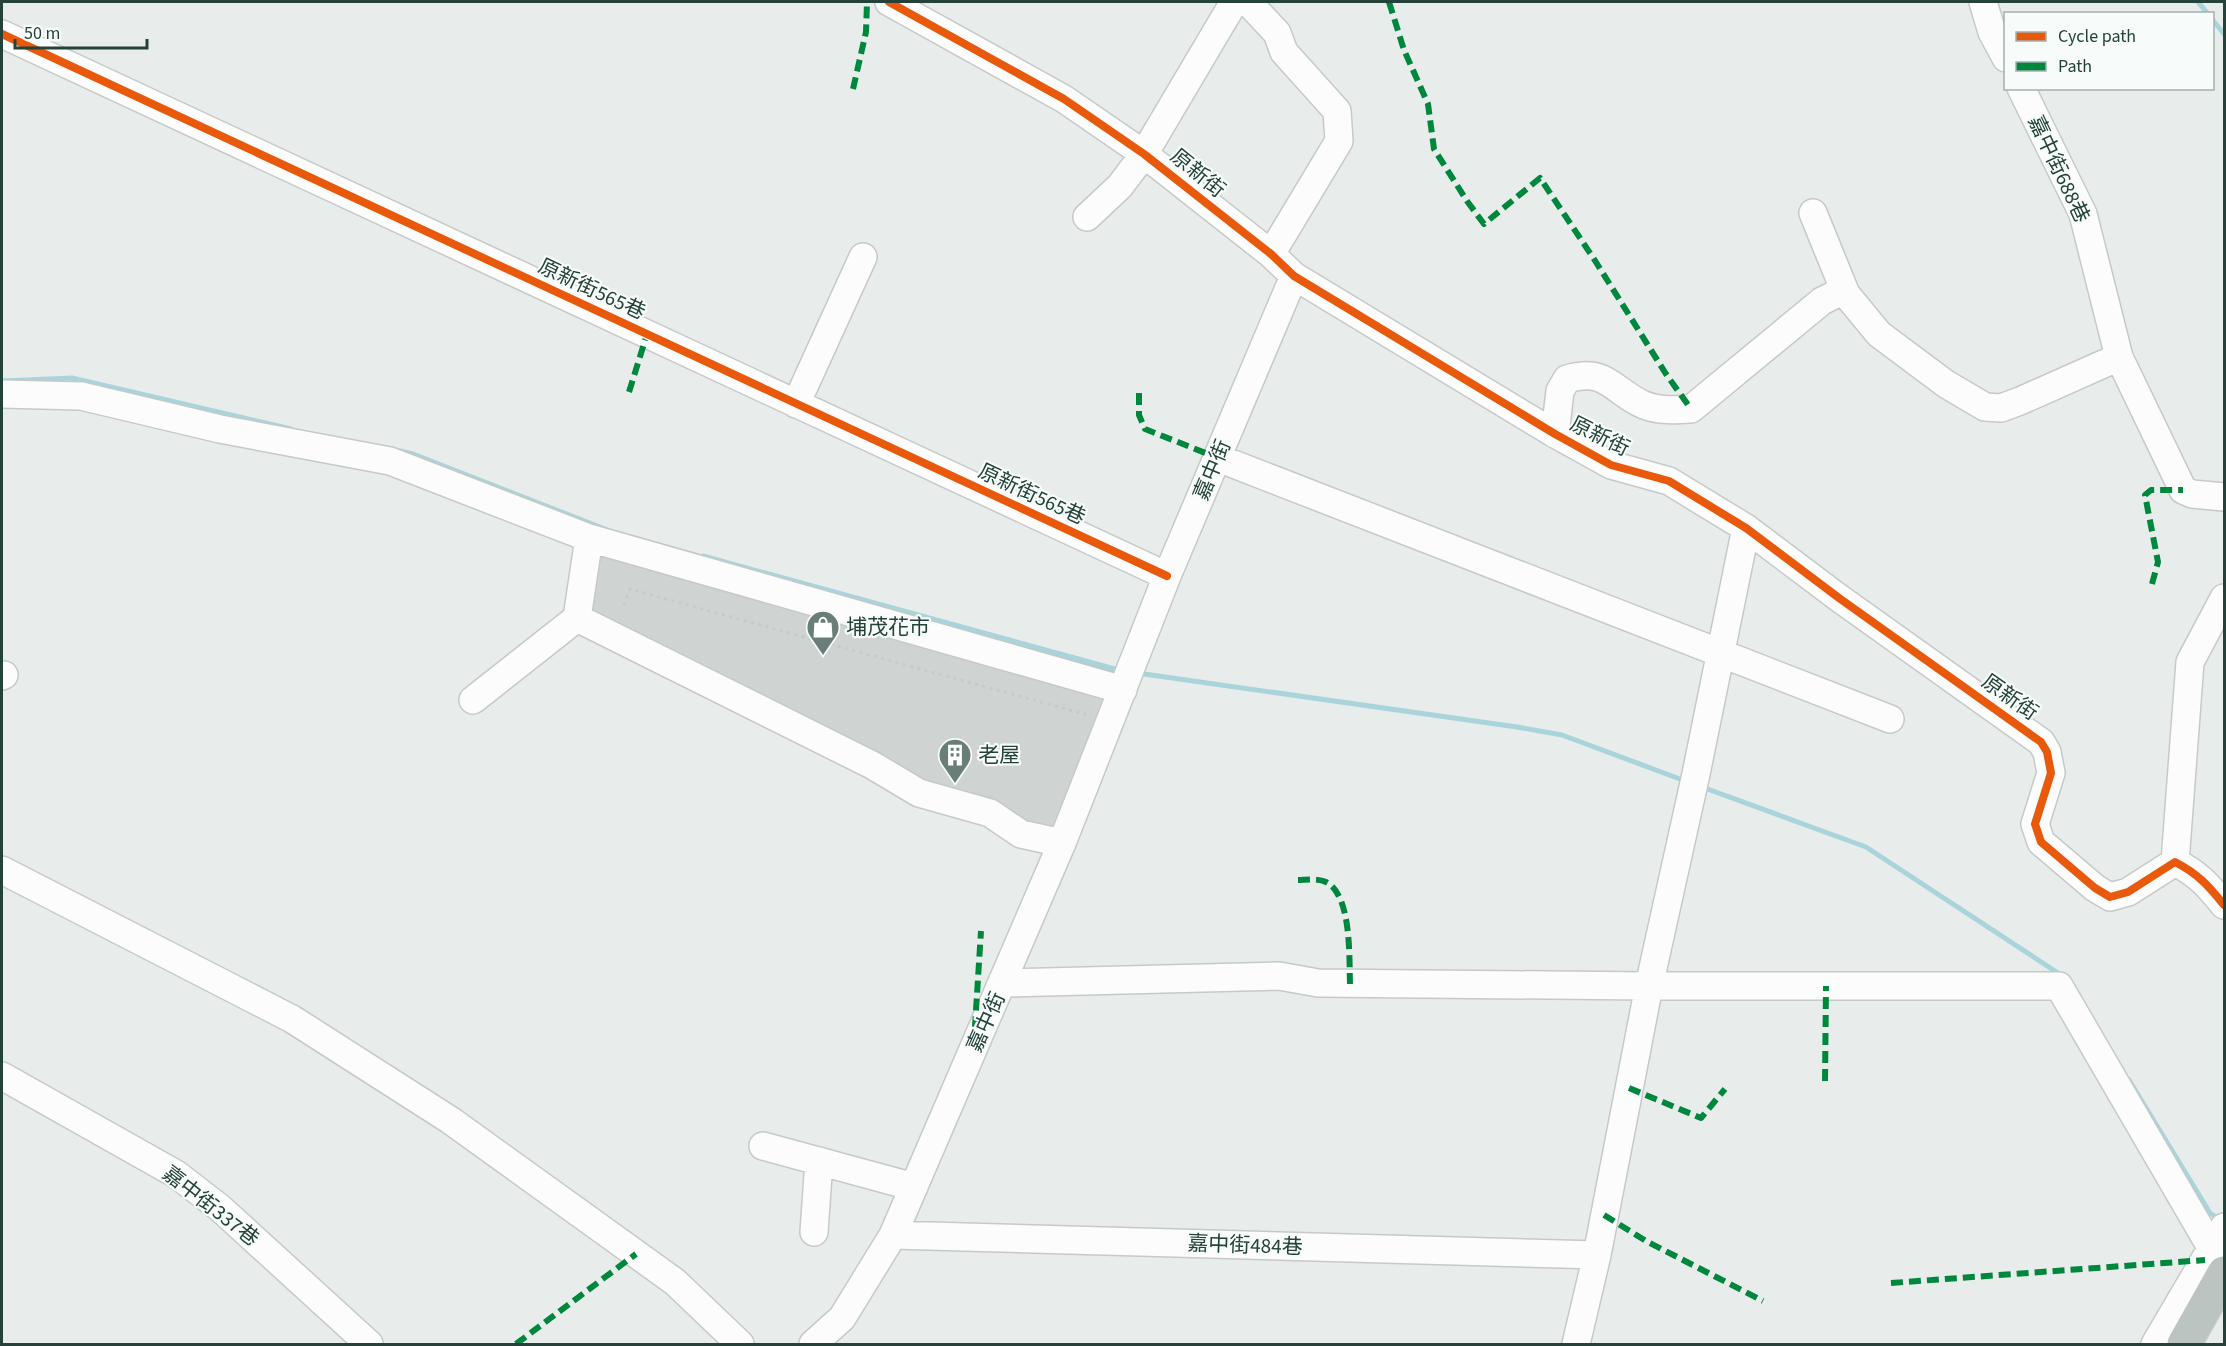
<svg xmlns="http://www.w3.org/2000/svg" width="2226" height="1346" viewBox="0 0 2226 1346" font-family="'Source Sans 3','Noto Sans TC',sans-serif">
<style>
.shadow{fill:#0003}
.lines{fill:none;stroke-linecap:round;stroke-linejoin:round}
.stream{stroke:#a9d4db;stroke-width:5}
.building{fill:#cfd4d2}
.minor-casing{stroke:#c5cac8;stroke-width:30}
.highway-casing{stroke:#c3ccc9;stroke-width:36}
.path{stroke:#c3ccca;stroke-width:3;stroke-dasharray:3 4.5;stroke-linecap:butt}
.minor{stroke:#fcfcfc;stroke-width:27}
.highway{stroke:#bcc4c2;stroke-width:33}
.quiet{stroke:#00873e;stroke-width:6;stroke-dasharray:12 6;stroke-linecap:butt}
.cycleway-casing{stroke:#f7fbf9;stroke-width:11}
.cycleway{stroke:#e8590c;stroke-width:8}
.labels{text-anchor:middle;stroke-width:4.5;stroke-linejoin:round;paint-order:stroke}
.street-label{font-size:21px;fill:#24423a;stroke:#f7fbf9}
.poi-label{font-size:21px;fill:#24423a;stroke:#f7fbf9;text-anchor:start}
</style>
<rect width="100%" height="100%" fill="#e8edeb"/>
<path class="shadow" d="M615,530L1132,676L1072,819L597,547Z"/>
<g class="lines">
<path class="stream" d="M2198,2L2208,14
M2212,19L2224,34
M2,381L72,378L291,429
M400,451L413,454L610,531
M703,556L1122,671
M1137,673L1517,727L1562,735L1688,782
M1702,787L1866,847L2061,975
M2129,1080L2210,1213L2221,1220"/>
</g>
<path class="building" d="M596,547L1115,694L1054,839L920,790L591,618Z"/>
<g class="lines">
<defs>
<path id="minor" d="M889,2L1064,99L1144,154L1271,254L1294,276L1555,434L1611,465L1669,481L1746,528L1839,598L2041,742L2047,752L2051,773L2035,824L2041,842L2095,888L2110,897L2128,892L2175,862C2198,874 2208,885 2224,905
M1248,2L1277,33L1284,52L1337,111L1339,141L1271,254
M1983,2L1992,32L2006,58
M2,34L1167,576
M2021,88L2083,214L2119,357L2183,490L2192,494L2224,497
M1813,213L1846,294
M1087,217L1120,186L1144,154L1234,2
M2,394L81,396L220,429L390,461L589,538L1123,690
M796,404L863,257
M1555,434L1560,391L1567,379C1607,367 1612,391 1644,405C1659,411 1675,410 1691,409L1822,301L1836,294H1846L1879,334L1946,384L1985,407L2001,408L2020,401L2119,357
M1218,458L1890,719
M589,538L577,618L872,765L919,793L990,813L1021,834L1062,843
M2,676L4,675
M473,700L577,618
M2175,862L2190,662L2224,598
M2,870L292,1019L450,1120L675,1282L740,1344
M1004,983L1279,976L1318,983L1649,986H2059L2212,1249L2224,1263
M2,1076L176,1174L220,1208L369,1344
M763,1146L914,1187
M814,1232L819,1161
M893,1235L1597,1255
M813,1344L842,1318L893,1235L1062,843L1167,576L1294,276
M1576,1344L1597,1255L1649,986L1696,774L1746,528
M2155,1344L2224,1227"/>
<path id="highway" d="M2184,1344L2224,1273"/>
</defs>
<use href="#minor" class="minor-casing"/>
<use href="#highway" class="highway-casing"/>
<path class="path" d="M624,605L630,589L1088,715"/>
<use href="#minor" class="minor"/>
<use href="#highway" class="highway"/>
<path class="quiet" d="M1389,2L1404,50L1428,104L1434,149L1467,201L1484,224L1540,178L1594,259L1666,374L1691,409
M853,89L866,32L867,2
M629,392L647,334
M1139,393V415L1145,429L1218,458
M2152,584L2158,562L2145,495L2151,490H2183
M1298,880C1306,880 1318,878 1326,882C1352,895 1349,958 1350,984
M976,1046L974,1042L981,931
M1825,1081L1826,986
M1629,1088L1701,1118L1725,1089
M1604,1215L1646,1241L1763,1301
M1891,1283L2205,1260
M516,1344L636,1254"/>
<defs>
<path id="cycleway" d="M889,2L1064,99L1144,154L1271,254L1294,276L1555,434L1611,465L1669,481L1746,528L1839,598L2041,742L2047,752L2051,773L2035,824L2041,842L2095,888L2110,897L2128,892L2175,862C2198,874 2208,885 2224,905
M2,34L1167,576"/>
</defs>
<use href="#cycleway" class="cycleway-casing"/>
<use href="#cycleway" class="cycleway"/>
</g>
<defs>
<symbol id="shop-pin" viewBox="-11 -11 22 30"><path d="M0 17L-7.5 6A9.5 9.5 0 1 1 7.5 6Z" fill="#697e78" stroke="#f7fbf9"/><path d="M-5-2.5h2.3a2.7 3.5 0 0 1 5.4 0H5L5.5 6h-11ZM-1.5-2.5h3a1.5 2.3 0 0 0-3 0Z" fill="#fff"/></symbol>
<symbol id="building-pin" viewBox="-11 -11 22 30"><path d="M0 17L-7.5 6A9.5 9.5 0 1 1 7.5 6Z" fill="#697e78" stroke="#f7fbf9"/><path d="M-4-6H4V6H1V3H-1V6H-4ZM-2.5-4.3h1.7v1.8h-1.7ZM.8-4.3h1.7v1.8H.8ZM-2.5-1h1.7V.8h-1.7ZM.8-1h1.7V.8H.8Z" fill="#fff"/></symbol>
</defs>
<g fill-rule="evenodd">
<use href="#shop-pin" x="804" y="608" width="38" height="52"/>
<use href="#building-pin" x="936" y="736" width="38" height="52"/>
</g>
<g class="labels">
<g class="street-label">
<text transform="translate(2059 169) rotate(65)" y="7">嘉中街688巷</text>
<text transform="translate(1198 173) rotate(39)" y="7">原新街</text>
<text transform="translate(592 289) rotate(25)" y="7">原新街565巷</text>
<text transform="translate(1600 436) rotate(26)" y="7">原新街</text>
<text transform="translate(1212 470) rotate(-67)" y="7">嘉中街</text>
<text transform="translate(1032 494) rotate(25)" y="7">原新街565巷</text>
<text transform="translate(2010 697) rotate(35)" y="7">原新街</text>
<text transform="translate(986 1022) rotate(-66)" y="7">嘉中街</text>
<text transform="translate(211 1206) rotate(38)" y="7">嘉中街337巷</text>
<text transform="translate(1245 1245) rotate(2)" y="7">嘉中街484巷</text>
</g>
<g class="poi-label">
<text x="846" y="634">埔茂花市</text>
<text x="978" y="762">老屋</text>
</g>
</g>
<rect width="2226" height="1346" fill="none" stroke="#24423a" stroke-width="6"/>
<rect x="2004" y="12" width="210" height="78" fill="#f7fbf9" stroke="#a3b1ad" stroke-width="1.5"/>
<rect x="2016" y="32" width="30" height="9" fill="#e8590c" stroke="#a3b1ad" stroke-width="1.5"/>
<text x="2058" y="42" font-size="18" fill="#24423a">Cycle path</text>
<rect x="2016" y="62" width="30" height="9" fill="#00873e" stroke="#a3b1ad" stroke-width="1.5"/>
<text x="2058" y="72" font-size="18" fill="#24423a">Path</text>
<path d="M15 39v9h132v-9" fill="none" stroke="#24423a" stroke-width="3"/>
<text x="24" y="39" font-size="18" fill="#24423a" stroke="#f7fbf9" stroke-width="4.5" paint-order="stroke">50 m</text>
</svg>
